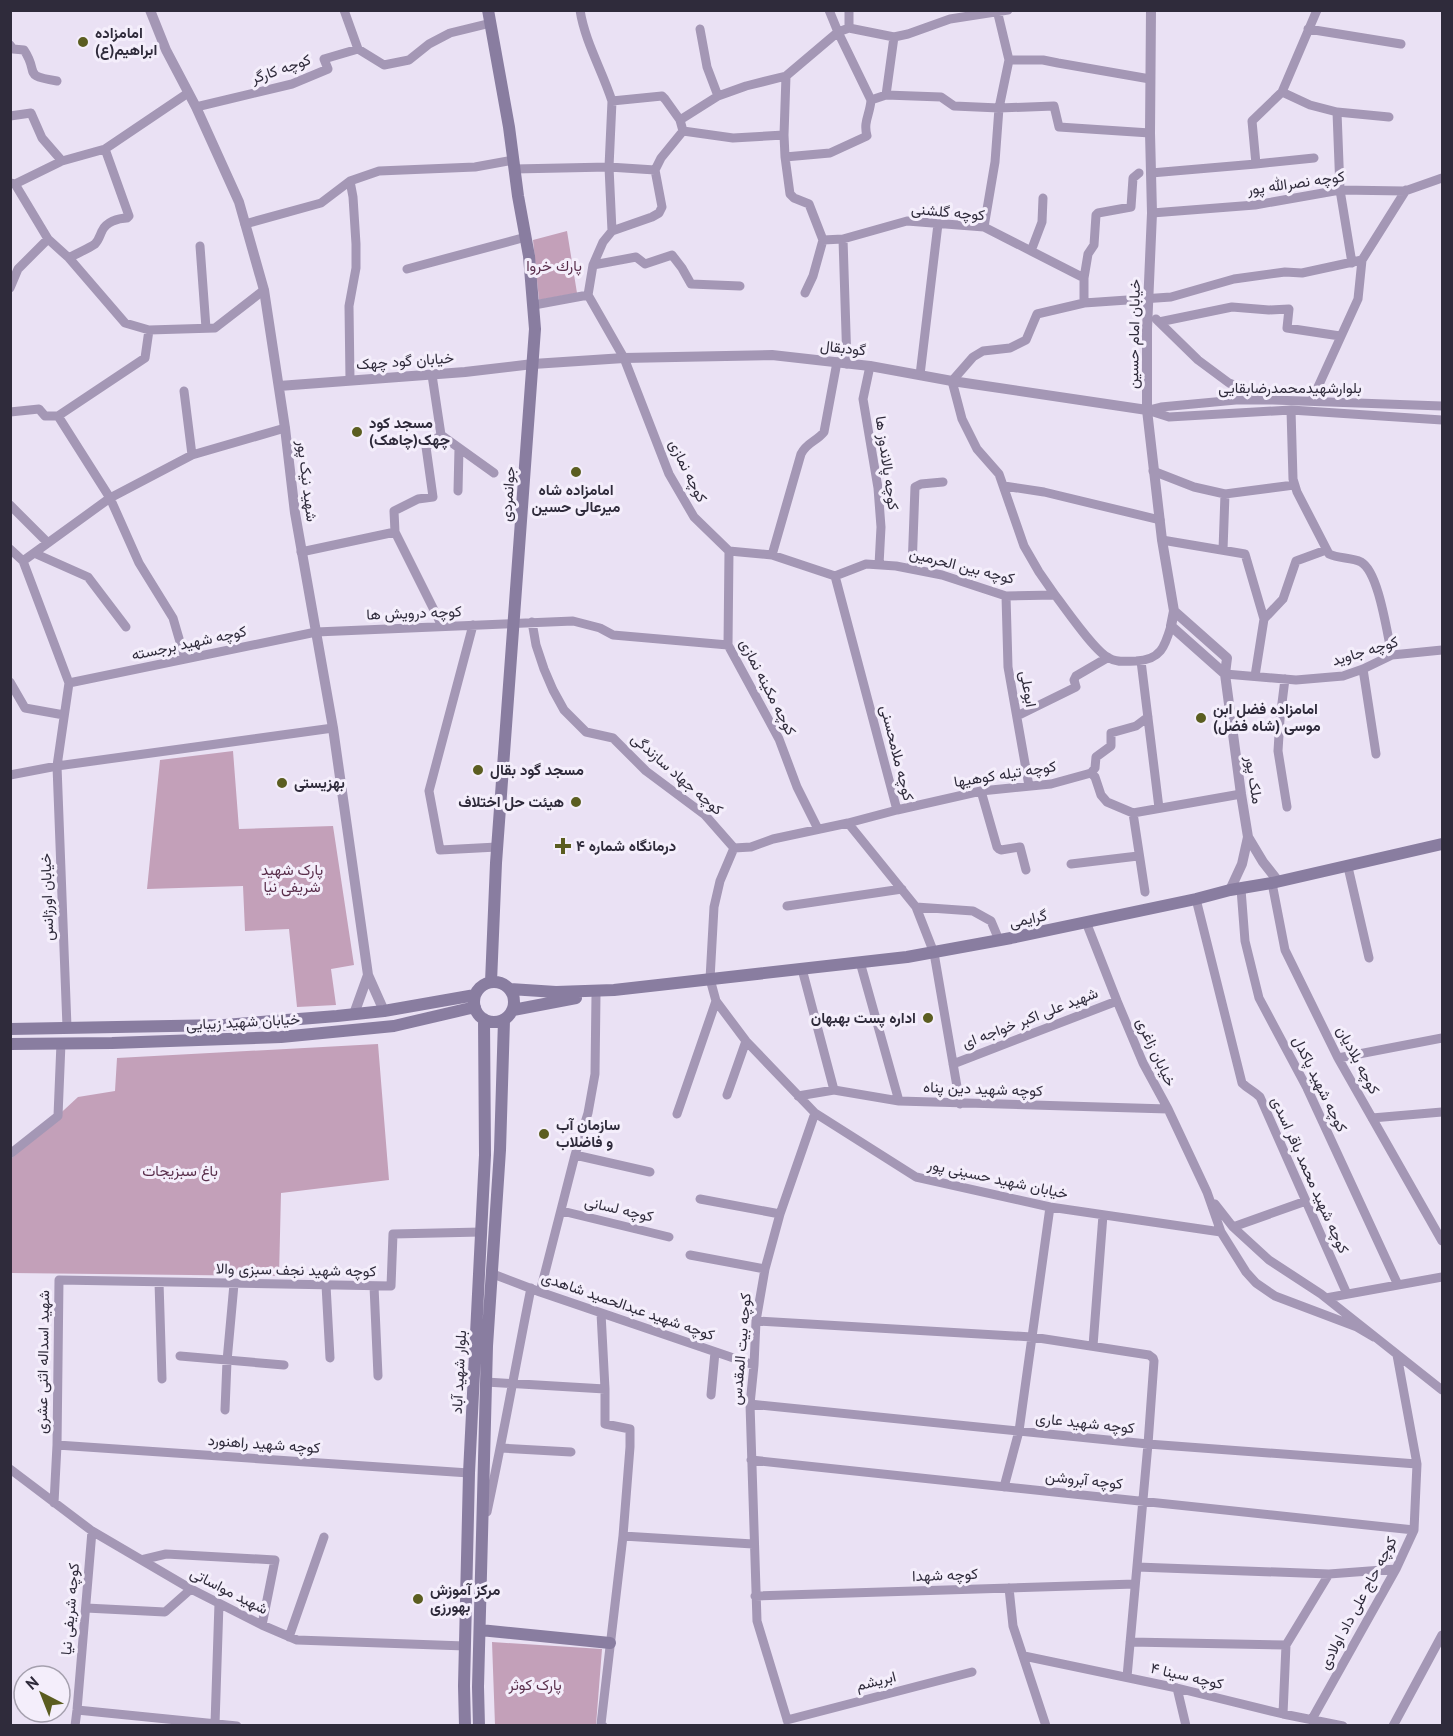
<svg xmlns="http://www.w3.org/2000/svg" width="1453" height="1736" font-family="'PT Sans',Vazirmatn,sans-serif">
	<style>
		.green { fill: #c3a0b9 }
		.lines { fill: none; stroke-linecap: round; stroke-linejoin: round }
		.minor { stroke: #a497b5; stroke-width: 9 }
		.tertiary { stroke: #a497b5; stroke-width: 10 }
		.secondary { stroke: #897da0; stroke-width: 12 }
		.poi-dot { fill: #5b5d20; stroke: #f4eefb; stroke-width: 2 }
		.labels { text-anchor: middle; stroke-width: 6; stroke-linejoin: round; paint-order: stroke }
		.poi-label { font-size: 15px; font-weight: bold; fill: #2f2b3b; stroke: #f4eefb; text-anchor: start }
		.street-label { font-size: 15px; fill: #2f2b3b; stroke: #f4eefb }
		.park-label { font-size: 15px; fill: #592e4b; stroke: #f4eefb }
	</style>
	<rect width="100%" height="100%" fill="#eae1f4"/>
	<path class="green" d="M567,231l10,62 -38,7 -6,-60z
		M233,751l6,78 94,-3 21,139 -23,4 5,36 -39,2 -8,-78 -44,2 -2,-45 -96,3 13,-129z
		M378,1044l11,136 -108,13 -2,83 -268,-3v-114l67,-62 37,-6 2,-33z
		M492,1642l110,7 -6,76h-101z"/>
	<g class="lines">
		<path class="minor" d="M344,10l14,39
			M829,10l9,22 33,68
			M849,28l45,9 14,-3 42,-15 58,-9
			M700,29l7,38 11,29
			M1308,29l93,15
			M894,37l-8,58 55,2 13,9 45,2 55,-2 5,21 91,6
			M10,45l3,4 11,1c16,24 -3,25 33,31
			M1009,60h34l15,3 92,16
			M1282,92l28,13 27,7
			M612,101l-3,66 46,3
			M196,107l96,-23 36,-15 -4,-10 34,-10 26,16 25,-5 20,-16 21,-11 41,-10
			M10,116l21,-3 11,25 20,23
			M680,120l38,-24 28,-10 40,-10
			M683,131l50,7 51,-3 1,22 5,37 4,4 15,6 14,36 20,-1 64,-18 77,6 100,51v25l87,-6 63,-18 51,-7 17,1 60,-13
			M784,135l2,-59 52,-44 11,-4v-18
			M785,157l45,-4 37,-17c-4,-15 3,-21 4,-36l15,-5
			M1314,158l-58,6 -4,-43 30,-29 35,-82
			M514,169l95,-2 3,64
			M1151,173l105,-9
			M350,181l3,16 3,47v24l-7,38 1,74
			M10,183l5,1 47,-23 43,-12 83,-56
			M15,184l33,55
			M1152,213l103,-8 85,-15 65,1 37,-13
			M245,224l76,-21 29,-22 29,-10 96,-4 38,-7
			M984,227l11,-65 4,-54 10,-48 -12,-50
			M843,239l4,125
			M200,246l6,82
			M1031,251l11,-29 1,-24
			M69,258c8,-5 19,-9 26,-14 4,-4 5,-9 7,-13 4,-9 16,-13 25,-13l2,-2 -24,-67
			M1352,263l-12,-73 -3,-78 52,5
			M593,265l43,-8 9,7 27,-9 10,13 9,16 49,2
			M407,269l119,-32
			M1084,278l4,-24 6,-9 2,-30 2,-2 33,-6 2,-29 6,-5
			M10,288l8,-19 30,-30 21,19 56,65 24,7 66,-2 49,-38
			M805,293l8,-17 10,-36
			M588,295l36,63 45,116 25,43 35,34 43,4 63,21
			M534,305l54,-10 5,-30 10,-23 9,-11 40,-14 7,-4 3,-6 -7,-37 6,-12 22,-27 -3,-11 -15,-21 -3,-3 -50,5c-10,-31 -27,-59 -32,-91
			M1156,319l42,41 31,23 39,15
			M1159,322l73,-15 37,3 20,-1 -2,19 53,8
			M149,330l-4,28 -87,58 52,82 29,65 34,55 12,41
			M870,366l-7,33 15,89 3,39 -2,38
			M432,375l9,60 -15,12 7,50 -15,2 -24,12 1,21 47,94
			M920,375l18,-151
			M184,391l8,64
			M1312,400l46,-101 4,-39 44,-70
			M1147,410l22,7 122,-7 151,10
			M1149,410l12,-3 75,-7h37l169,6
			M1291,410l2,69 4,13 32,62c10,5 22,3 32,8 18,10 26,72 31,93
			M10,412l29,-3 6,7h13
			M441,435l53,38
			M1153,471l41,16 31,7 69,-9
			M1004,486l40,6 116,28
			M458,491l1,-43
			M10,505l38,38
			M1162,540l83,14 19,65
			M10,549l13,12
			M1223,550l2,-56
			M729,551l-1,94 51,94 18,48 21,42
			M301,552l94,-20
			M34,553l54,24 38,50
			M772,555l29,-101c6,-12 15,-12 23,-22l13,-70
			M912,569l3,-82 6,-3 22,-2
			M835,576l31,-12 30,2 46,9 64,21 49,-1c11,14 40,57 54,63 8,5 18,3 27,3 25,-1 29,-15 35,-35
			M1055,595l-16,-23 -15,-26 -25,-72 -22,-25 -15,-30 -10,-38 21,-24 10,-6 27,-3 16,-8 11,-26 47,-11
			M1006,596l2,71 21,119
			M532,622l4,23 8,24 9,21 11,20 22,22 27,6 33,33 59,44 29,33
			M473,625l-44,166 11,59 57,-3
			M1141,661l18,147
			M1363,669l13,85
			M1225,674l71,6 47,-4 20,-7 29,-14 50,-5
			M1255,676l9,-57 19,-20 13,-38 30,-11
			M1285,679l-5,40 -2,32 9,56
			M10,682l15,26 39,7
			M69,683l247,-51 257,-11 27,7 13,7 115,10
			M1017,716l59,-29 -2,-7 2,-4 31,-18
			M1091,773l4,-5 1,-11 15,-11v-13l25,-7 12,-9
			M10,775l47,-9 276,-38
			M981,791l16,56 2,2 2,1 19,-3 6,23
			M897,810l84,-19 70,-7 40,-11 4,4 6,18 6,7 26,11 108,-19
			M1133,813l12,79
			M848,823l68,84 18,46 26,151
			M734,848l-14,33 -6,26 -4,72 6,22 30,40 69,72 101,64 134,30 171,25
			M734,848l17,-1 22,-8 75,-16 49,-13 -62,-234
			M1071,864l67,-8
			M1348,867l21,91
			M1272,883l13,67 53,108 104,183
			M1241,889l4,52 14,57 48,90 91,197
			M1196,899l46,184c6,6 12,8 18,14l87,197
			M787,906l115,-17
			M916,907l57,4 18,10 8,19
			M1086,922l31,79 26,62 25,46 39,83 14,40 25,40 10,11 19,13 82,31 17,10
			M860,962l39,139
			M802,969l32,121
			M67,1027l-10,-261 12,-83 -46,-122 87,-63 82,-43 93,-27
			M1338,1058l104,-20
			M953,1064l164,-63
			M727,1095l19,-54
			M798,1096l36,-6 65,11 269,8
			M677,1114l39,-113
			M1372,1118l70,-6
			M10,1154l48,-38 3,-73
			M575,1155l75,17
			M700,1199l80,15
			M1215,1204l18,23 36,33 52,34 121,96
			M562,1211l107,26
			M1233,1227l73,-26
			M690,1255l75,14
			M493,1274l47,18 214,73
			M159,1282l3,97
			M326,1285l4,73
			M374,1286l4,90
			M540,1292l35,-137 13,-42 7,-39 1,-79
			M1326,1298l116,-21
			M601,1313l4,76v35l25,5v18l-7,89 -22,188 2,2
			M756,1321l276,16 117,18 4,3 1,3 -6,83 -21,233
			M1093,1346l10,-131
			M180,1356l104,9
			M486,1382l119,7
			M711,1395l4,-43
			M750,1404l398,40 269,20
			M225,1410l2,-49 7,-77
			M57,1445l412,28
			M501,1448l70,4
			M751,1460l663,70
			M10,1469l82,62 99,58 71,36 35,15 168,6
			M1004,1487l15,-56 31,-224
			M54,1503l3,-58 2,-165 332,6 2,-52 88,-2
			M487,1512c16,-74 29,-149 44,-224
			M623,1536l130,8
			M141,1560l25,-6 109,6 -13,65
			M1137,1567l192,7 67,-5
			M1009,1588l4,38 33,100
			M755,1596l380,-12
			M86,1608l79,4 26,-23
			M289,1637l35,-100
			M1130,1642l156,3
			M1024,1656l153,32 106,26 60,12
			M1177,1688l9,38
			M77,1710l160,16
			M1283,1714l3,-69 43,-71
			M1312,1719l84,-150 18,-39 3,-66 -20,-109
			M787,1720l185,-48
			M215,1724l4,-121
			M75,1726l2,-16 15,-179
			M789,1726l-32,-105 -7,-217 4,-39 2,-44 9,-52 15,-55 35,-101
			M1393,1726l49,-91"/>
		<path class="tertiary" d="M150,10l16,40 30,57 43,95 25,88 21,138 10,85 38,215 35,247 16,36
			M1151,10l-1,123 2,80 -5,116v81l15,130 12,71 -3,15 54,48 2,-16 -53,-47
			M279,386l186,-14 68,-8 91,-6 148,-3 98,11 82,15 195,29
			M1225,674l16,120 7,43 15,25 15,19
			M1230,890l12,-26 6,-27
			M354,1014l14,-39"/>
		<path class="secondary" d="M488,10l21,117 9,69 11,60 6,73 -39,534 -5,119
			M474 1002a20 20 0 1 1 40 0a20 20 0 1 1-40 0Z
			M510,989l46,3 58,-2 293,-33 104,-19 185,-39 34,-9 42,-7 170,-39
			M513,1010l63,-12
			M10,1029l214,-4 113,-9 47,-5 91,-16
			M10,1044l102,-1 169,-6 113,-11 81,-19
			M480,1630l130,13
			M465,1726l-1,-40 5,-213 16,-318 -1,-136
			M479,1726l-1,-39 9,-341 13,-196 4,-130"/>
	</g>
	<g class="poi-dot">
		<circle cx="83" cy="42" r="6"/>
		<circle cx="357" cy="432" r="6"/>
		<circle cx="576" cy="472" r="6"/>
		<circle cx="1201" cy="718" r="6"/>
		<circle cx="478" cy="770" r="6"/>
		<circle cx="282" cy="783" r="6"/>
		<circle cx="576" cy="802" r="6"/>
		<path d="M560 837h6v6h6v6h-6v6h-6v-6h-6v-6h6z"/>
		<circle cx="928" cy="1018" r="6"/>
		<circle cx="544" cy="1134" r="6"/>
		<circle cx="418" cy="1599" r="6"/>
	</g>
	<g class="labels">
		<g class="poi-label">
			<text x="95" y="38">امامزاده<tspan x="95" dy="17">ابراهیم(ع)</tspan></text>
			<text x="369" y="428">مسجد کود<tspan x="369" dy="17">چهک(چاهک)</tspan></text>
			<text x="576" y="495" text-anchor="middle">امامزاده شاه<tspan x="576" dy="17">میرعالی حسین</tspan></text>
			<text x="1213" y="714">امامزاده فضل ابن<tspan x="1213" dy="17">موسی (شاه فضل)</tspan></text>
			<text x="490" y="775">مسجد گود بقال</text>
			<text x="294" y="788">بهزیستی</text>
			<text x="564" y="807" text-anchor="end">هیئت حل اختلاف</text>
			<text x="576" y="851">درمانگاه شماره ۴</text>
			<text x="916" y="1023" text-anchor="end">اداره پست بهبهان</text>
			<text x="556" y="1130">سازمان آب<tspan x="556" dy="17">و فاضلاب</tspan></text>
			<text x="430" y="1595">مرکز آموزش<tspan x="430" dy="17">بهورزی</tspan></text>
		</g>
		<g class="street-label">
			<text transform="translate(281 69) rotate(-19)" y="5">کوچه کارگر</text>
			<text transform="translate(1296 183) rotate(-8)" y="5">کوچه نصرالله پور</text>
			<text transform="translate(948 212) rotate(5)" y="5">کوچه گلشنی</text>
			<text transform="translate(1134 334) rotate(-89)" y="5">خیابان امام حسین</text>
			<text transform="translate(843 348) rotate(6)" y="5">گودبقال</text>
			<text transform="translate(405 361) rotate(-4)" y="5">خیابان گود چهک</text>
			<text x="1290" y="393">بلوارشهیدمحمدرضابقایی</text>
			<text transform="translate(887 463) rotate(82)" y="5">کوچه پالاندوز ها</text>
			<text transform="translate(688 471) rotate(64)" y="5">کوچه نمازی</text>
			<text transform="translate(307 481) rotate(83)" y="5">شهید نیک پور</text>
			<text transform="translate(508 494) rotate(-86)" y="5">جوانمردی</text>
			<text transform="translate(962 566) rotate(14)" y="5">کوچه بین الحرمین</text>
			<text transform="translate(414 613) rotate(-2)" y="5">کوچه درویش ها</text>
			<text transform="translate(189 643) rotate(-12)" y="5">کوچه شهید برجسته</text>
			<text transform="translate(1365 651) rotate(-17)" y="5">کوچه جاوید</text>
			<text transform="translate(768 687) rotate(63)" y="5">کوچه مکینه نمازی</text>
			<text transform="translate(1028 689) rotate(80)" y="5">ابوعلی</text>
			<text transform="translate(897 753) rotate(76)" y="5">کوچه ملامحسنی</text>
			<text transform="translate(677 774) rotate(41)" y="5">کوچه جهاد سازندگی</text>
			<text transform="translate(1005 774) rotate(-9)" y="5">کوچه تیله کوهیها</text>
			<text transform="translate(1254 780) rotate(81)" y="5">ملک پور</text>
			<text transform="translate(47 897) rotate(-92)" y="5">خیابان اورژانس</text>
			<text transform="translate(1028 919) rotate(-12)" y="5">گرایمی</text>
			<text transform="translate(1030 1018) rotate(-21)" y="5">شهید علی اکبر خواجه ای</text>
			<text transform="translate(243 1022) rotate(-3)" y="5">خیابان شهید زیبایی</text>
			<text transform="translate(1156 1052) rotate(65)" y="5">خیابان زاغری</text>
			<text transform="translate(1358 1060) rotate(62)" y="5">کوچه بلادیان</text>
			<text transform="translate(1320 1084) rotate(64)" y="5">کوچه شهید پاکدل</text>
			<text transform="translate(983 1089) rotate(2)" y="5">کوچه شهید دین پناه</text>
			<text transform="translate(1310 1175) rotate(66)" y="5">کوچه شهید محمد باقر اسدی</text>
			<text transform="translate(998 1179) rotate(12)" y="5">خیابان شهید حسینی پور</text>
			<text transform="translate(619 1209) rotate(13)" y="5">کوچه لسانی</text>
			<text transform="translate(296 1270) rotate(1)" y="5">کوچه شهید نجف سبزی والا</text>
			<text transform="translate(628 1306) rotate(19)" y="5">کوچه شهید عبدالحمید شاهدی</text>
			<text transform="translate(741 1349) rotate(-85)" y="5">کوچه بیت المقدس</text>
			<text transform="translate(43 1362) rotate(-89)" y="5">شهید اسداله اثنی عشری</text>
			<text transform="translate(459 1372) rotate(-87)" y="5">بلوار شهید آباد</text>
			<text transform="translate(1085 1423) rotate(6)" y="5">کوچه شهید عاری</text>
			<text transform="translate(264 1444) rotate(4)" y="5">کوچه شهید راهنورد</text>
			<text transform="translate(1084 1480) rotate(6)" y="5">کوچه آبروشن</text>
			<text transform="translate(945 1575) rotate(-2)" y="5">کوچه شهدا</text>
			<text transform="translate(229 1591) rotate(27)" y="5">شهید مواساتی</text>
			<text transform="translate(1358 1603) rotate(-62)" y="5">کوچه حاج علی داد اولادی</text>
			<text transform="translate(70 1609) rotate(-85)" y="5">کوچه شریفی نیا</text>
			<text transform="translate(1187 1676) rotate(13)" y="5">کوچه سینا ۴</text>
			<text transform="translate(876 1681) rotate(-14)" y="5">ابریشم</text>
		</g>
		<g class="park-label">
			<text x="554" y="271">پارك خروا</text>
			<text x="292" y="875">پارک شهید<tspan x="292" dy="17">شریفی نیا</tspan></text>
			<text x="180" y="1176">باغ سبزیجات</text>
			<text x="535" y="1690">پارک کوثر</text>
		</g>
	</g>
	<rect width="1453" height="1736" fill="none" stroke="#2f2b3b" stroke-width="24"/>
	<g transform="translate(42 1694) rotate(318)"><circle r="28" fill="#f4eefb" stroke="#a5a0ae" stroke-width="1.5"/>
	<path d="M0-4.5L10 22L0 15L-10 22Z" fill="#5b5d20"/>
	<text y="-9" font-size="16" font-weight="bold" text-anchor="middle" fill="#2f2b3b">N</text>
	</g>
</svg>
